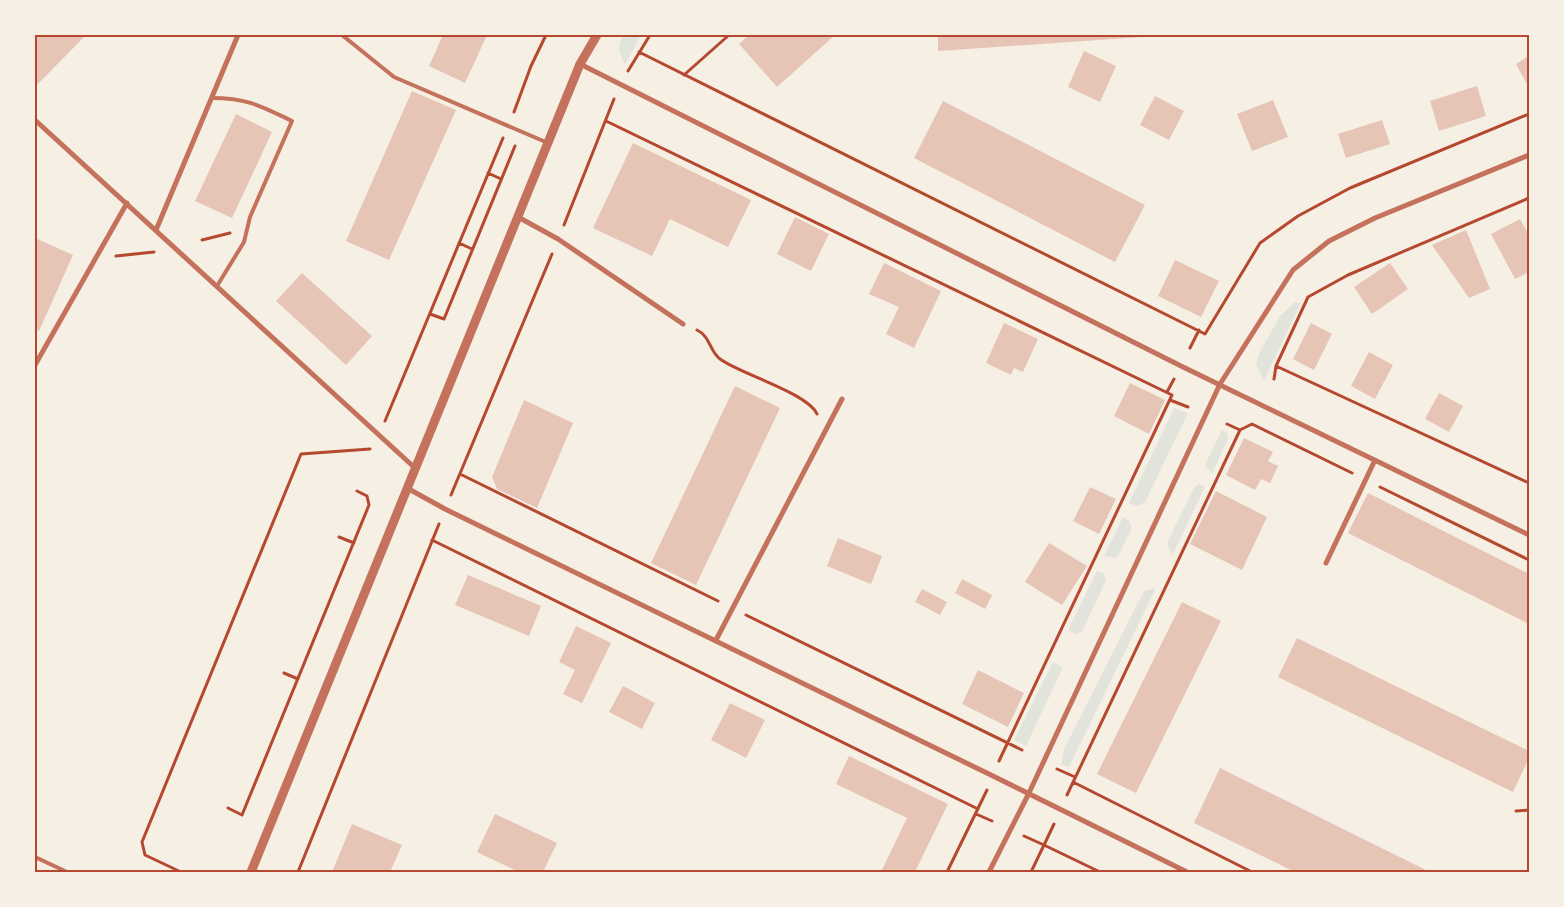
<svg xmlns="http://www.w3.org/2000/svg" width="1564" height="907" font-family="'Crimson Pro',serif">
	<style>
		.green { fill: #e2e4dc }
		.building { fill: #e6c5b7 }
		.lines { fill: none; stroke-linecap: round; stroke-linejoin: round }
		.path { stroke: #b5482f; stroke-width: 3 }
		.service { stroke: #c5725c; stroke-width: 4 }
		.minor { stroke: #c5725c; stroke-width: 5 }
		.tertiary { stroke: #c5725c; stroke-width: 9 }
		.neatline { fill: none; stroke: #b5482f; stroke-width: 2 }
	</style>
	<rect width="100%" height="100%" fill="#f6efe4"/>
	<path class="green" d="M623,35h18l-16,30c-6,-11 -8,-18 -2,-30z
		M1295,302l6,1 -37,78 -8,-17 4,-12 20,-36z
		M1174,408l14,5 -43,89 -8,4 -8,-3z
		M1222,430l5,3 1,6 -16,35 -7,-9z
		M1199,484l6,3 -33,69 -5,-13 27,-55z
		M1123,517l6,4 3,7 -14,28 -5,2 -9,-2z
		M1097,571l7,2 2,7 -24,52 -6,2 -8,-4z
		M1156,588l-87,179 -8,-2 3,-16 80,-158z
		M1053,662l10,5 -37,79 -12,-6z"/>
	<path class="building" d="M35,35h51l-51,52z
		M443,35h44l-22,48 -36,-17z
		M749,35h86l-58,52 -38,-43z
		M938,35h219v1l-219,15z
		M1084,51l32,15 -16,36 -32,-15z
		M1529,56v32l-13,-24z
		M1477,86l9,30 -47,15 -9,-30z
		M412,91l44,19 -67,150 -43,-19z
		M1155,96l29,15 -15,29 -29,-15z
		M1273,100l15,37 -36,14 -15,-37z
		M943,101l202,104 -30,57 -201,-104z
		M236,114l36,18 -40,86 -37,-17z
		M1382,120l8,24 -44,14 -8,-24z
		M633,143l118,57 -23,47 -58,-28 -18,37 -59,-28z
		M795,217l34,17 -18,37 -34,-17z
		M1520,219l9,16v37l-14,7 -24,-45z
		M1466,230l24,59 -21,9 -37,-53z
		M35,238l38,17 -34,76 -4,-2z
		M1175,260l44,21 -18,36 -43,-21z
		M884,263l57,28 -27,57 -28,-14 13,-27 -30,-13z
		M1390,263l18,26 -36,25 -18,-27z
		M302,273l70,63 -26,29 -70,-64z
		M1004,323l34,16 -15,33 -9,-4 -3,7 -25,-12z
		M1311,323l21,11 -18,36 -21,-11z
		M1369,352l24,13 -18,34 -24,-13z
		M1130,383l35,17 -16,34 -35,-18z
		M735,386l45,22 -84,177 -45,-22z
		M1439,393l24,13 -14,26 -24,-13z
		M524,400l49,23 -36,85 -40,-19 -5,-12z
		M1244,438l29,14 -5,9 10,5 -8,17 -9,-4 -6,11 -29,-15z
		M1090,487l26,12 -17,35 -26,-13z
		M1216,491l51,26 -25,53 -52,-26z
		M1368,493l161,81v50l-181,-91z
		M838,538l44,18 -11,28 -44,-18z
		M1049,543l38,23 -25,39 -37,-23z
		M468,575l73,31 -12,30 -74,-31z
		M962,579l30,16 -7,14 -30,-16z
		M922,589l25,13 -7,13 -25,-13z
		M1182,602l39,19 -85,172 -39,-19z
		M576,626l35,17 -29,60 -19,-9 12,-24 -16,-8z
		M1297,638l232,113v7l-16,34 -235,-115z
		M978,670l46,23 -16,34 -46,-23z
		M623,686l32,17 -13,26 -33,-17z
		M730,703l35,17 -19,38 -35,-18z
		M849,756l99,48 -33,68h-34l26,-54 -71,-34z
		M1220,768l210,104h-135l-101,-49z
		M495,814l62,29 -14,29h-24l-42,-20z
		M352,824l50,21 -12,27h-58z"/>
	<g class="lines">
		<path class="path" d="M639,52l566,282 55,-91 38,-27 52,-28 179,-74
			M628,71l22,-36
			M684,75l45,-40
			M514,112l17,-46 15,-31
			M606,121l566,274 -173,366
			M488,173l13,6
			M564,225l50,-126
			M202,240l28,-7
			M459,243l13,6
			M116,256l38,-4
			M430,314l14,5 71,-173
			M697,330c13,6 13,22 23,29 20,15 88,34 97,55
			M1190,348l9,-18
			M1276,366l253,117
			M1274,379l2,-13 32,-69 40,-22 181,-77
			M1167,392l7,-13
			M1170,400l18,7
			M385,421l118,-283
			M1227,424l13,6
			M460,474l258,127
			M1380,487l149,73
			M451,495l101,-241
			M339,537l15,6
			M432,540l546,269
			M746,615l276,135
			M284,673l14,6
			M1057,769l18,8
			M1073,782l179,90
			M1067,795l173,-365 12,-6 100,49
			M228,808l14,7 127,-310 -2,-9 -10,-5
			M1516,811l13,-1
			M976,814l16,7
			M1024,836l20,9 10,-21
			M181,872l-36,-17 -3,-13 159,-388 69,-5
			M298,872l141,-348
			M947,872l40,-82
			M1031,872l13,-27 56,27"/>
		<path class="service" d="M342,35l52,42 154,66
			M212,98c35,0 49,8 80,23l-42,96 -6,25 -27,44
			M35,857l32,15"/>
		<path class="minor" d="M580,64l601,302 348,169
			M35,120l380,348
			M518,217l40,22 125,85
			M156,230l82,-195
			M35,365l92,-162
			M407,488l38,21 548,267 194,96
			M1326,563l49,-103
			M716,640l126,-241
			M989,872l40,-79 191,-409 73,-114 36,-29 46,-23 154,-63"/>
		<path class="tertiary" d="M251,872l329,-808 17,-29"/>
	</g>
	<rect width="1564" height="907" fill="none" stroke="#f6efe4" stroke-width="72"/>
	<rect x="36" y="36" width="1492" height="835" class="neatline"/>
</svg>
